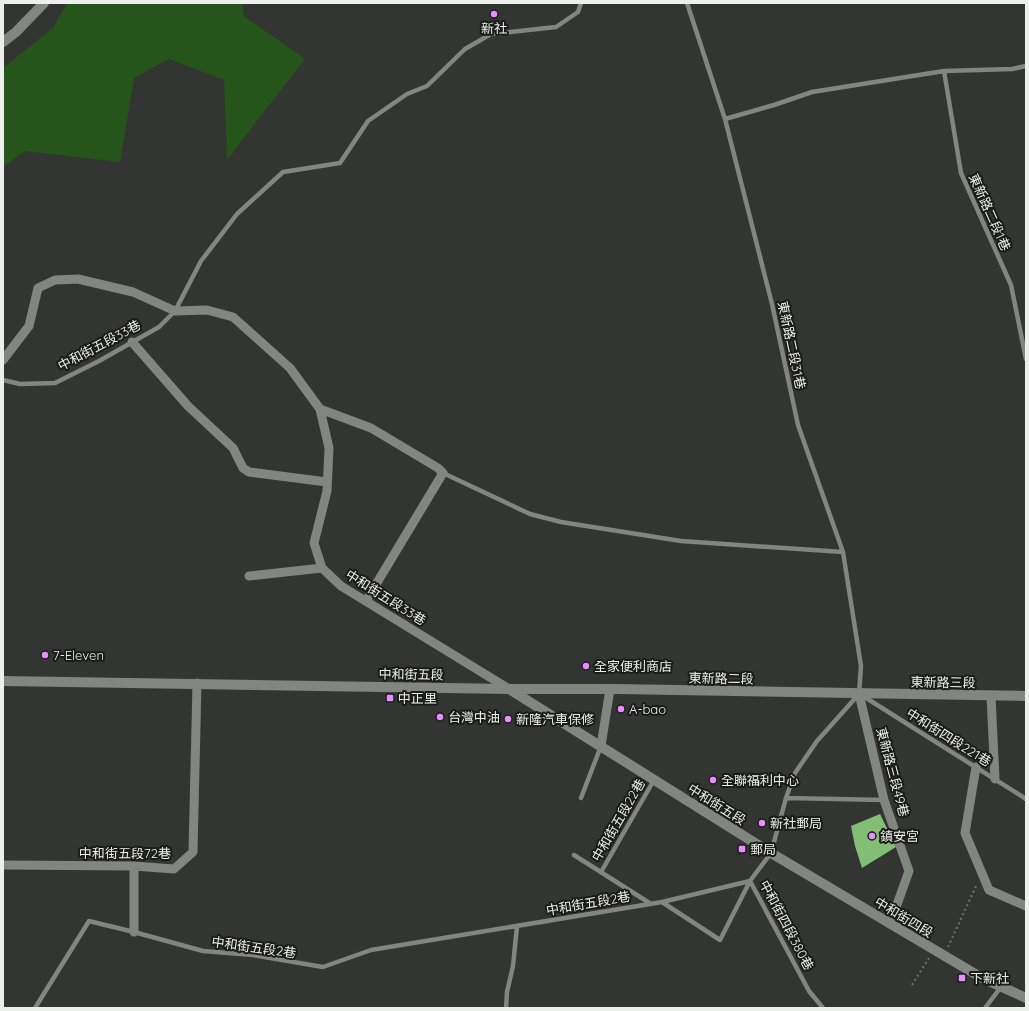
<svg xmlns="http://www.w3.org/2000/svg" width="1029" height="1011" font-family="Quicksand,'Noto Sans TC',sans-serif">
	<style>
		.green { fill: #25551b }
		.building { fill: #83be76 }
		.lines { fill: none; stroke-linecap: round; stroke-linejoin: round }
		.path { stroke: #6c6f6b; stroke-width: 2; stroke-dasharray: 2 3; stroke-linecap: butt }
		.service { stroke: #828681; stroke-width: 4.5 }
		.minor { stroke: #828681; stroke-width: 9 }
		.tertiary { stroke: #828681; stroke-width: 10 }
		.secondary { stroke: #828681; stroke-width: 10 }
		.poi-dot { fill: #e98dfe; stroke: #1b1c1a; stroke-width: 1.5 }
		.labels { text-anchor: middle; stroke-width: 4; stroke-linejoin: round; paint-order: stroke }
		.poi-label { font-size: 13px; fill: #edefed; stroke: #1b1c1a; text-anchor: start }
		.street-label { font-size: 13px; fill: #edefed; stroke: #1b1c1a }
	</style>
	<rect width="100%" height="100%" fill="#323531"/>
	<path class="green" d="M67,3h175l2,13 61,43 -78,101 -3,-80 -55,-21 -35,19 -14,84 -95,-11 -22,16v-99l50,-40z"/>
	<path class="building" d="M880,814l16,33 -34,21 -7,-22 -4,-20z"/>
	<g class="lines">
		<path class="path" d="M948,947l29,-63
			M912,985l17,-27"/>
		<path class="service" d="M687,3l38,116 47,185 26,121 45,127 18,114 -2,28
			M944,71l17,102 50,112 15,74
			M725,119l49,-14 38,-13 132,-21 68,-2 14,-3
			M3,380l17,4 35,-1 44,-22 60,-34 16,-16 26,-50 36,-47 46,-42 57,-9 28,-42 39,-27 20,-8 38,-37 26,-15 65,-7 22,-15 3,-9
			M443,473l87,41 31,8 120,19 162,11
			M863,696l163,103
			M581,798l20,-52
			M786,798l98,2
			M574,855l77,49
			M601,872l53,-92
			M662,902l58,38 30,-59
			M35,1008l54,-87 45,11 69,19 50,4 70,12 48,-17 291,-48 88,-21
			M506,1008l1,-16 6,-26 4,-40
			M823,1008l-14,-17 -59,-110 21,-28 15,-55 9,-25 22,-32 42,-47
			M985,1008l16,-21"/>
		<path class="minor" d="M132,342l56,64 45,42 10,20 6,4 78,10
			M3,360l26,-34 9,-38 17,-8 23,-1 55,13 42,19 32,-1 26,7 57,51 30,41 9,39 -2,43 -13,52 8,25 19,18 168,103
			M320,409l51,19 67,40 5,5 -77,128
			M249,576l73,-8
			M859,694l25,106 25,71 -19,53
			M991,696l4,83
			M601,746l9,-57
			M976,767l-11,66 24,57 37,16
			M3,865l131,1 40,3 19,-17 4,-169
			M134,932v-66"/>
		<path class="tertiary" d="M509,689l262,164 211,125 44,20"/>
		<path class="secondary" d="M3,42l13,-10 28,-29
			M3,681l506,8h108l409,7"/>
	</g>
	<g class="poi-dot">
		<circle cx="494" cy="14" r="4"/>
		<circle cx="45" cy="655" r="4"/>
		<circle cx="586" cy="666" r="4"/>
		<rect x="386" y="694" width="8" height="8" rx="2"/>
		<circle cx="621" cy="709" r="4"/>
		<circle cx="440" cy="717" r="4"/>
		<circle cx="508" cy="719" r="4"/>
		<circle cx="713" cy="780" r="4"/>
		<circle cx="762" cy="823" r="4"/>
		<circle cx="872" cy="836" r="4"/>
		<rect x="738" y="845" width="8" height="8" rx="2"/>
		<rect x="958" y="974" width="8" height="8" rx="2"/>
	</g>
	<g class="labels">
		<g class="poi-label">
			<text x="494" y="33" text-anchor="middle">新社</text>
			<text x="53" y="660">7-Eleven</text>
			<text x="594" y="671">全家便利商店</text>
			<text x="398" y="703">中正里</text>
			<text x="629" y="714">A-bao</text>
			<text x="448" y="722">台灣中油</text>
			<text x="516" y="724">新隆汽車保修</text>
			<text x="721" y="785">全聯福利中心</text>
			<text x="770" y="828">新社郵局</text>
			<text x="880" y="841">鎮安宮</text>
			<text x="750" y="854">郵局</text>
			<text x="970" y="983">下新社</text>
		</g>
		<g class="street-label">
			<text transform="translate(990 212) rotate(66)" y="5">東新路二段1巷</text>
			<text transform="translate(99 345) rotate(-28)" y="5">中和街五段33巷</text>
			<text transform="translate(792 345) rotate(78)" y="5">東新路二段31巷</text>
			<text transform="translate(386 597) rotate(32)" y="5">中和街五段33巷</text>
			<text transform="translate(411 674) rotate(1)" y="5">中和街五段</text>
			<text transform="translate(721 678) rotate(1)" y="5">東新路二段</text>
			<text transform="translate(943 682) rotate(1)" y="5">東新路三段</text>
			<text transform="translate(949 737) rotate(32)" y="5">中和街四段221巷</text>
			<text transform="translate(893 772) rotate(75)" y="5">東新路三段49巷</text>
			<text transform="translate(717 804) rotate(32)" y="5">中和街五段</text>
			<text transform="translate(618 820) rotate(-60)" y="5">中和街五段22巷</text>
			<text x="125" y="858">中和街五段72巷</text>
			<text transform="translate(588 903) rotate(-10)" y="5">中和街五段2巷</text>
			<text transform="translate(904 917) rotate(31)" y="5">中和街四段</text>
			<text transform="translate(787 925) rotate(62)" y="5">中和街四段380巷</text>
			<text transform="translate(254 947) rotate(8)" y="5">中和街五段2巷</text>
		</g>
	</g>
	<rect width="1029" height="1011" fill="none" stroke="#edefed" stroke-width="8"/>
</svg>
